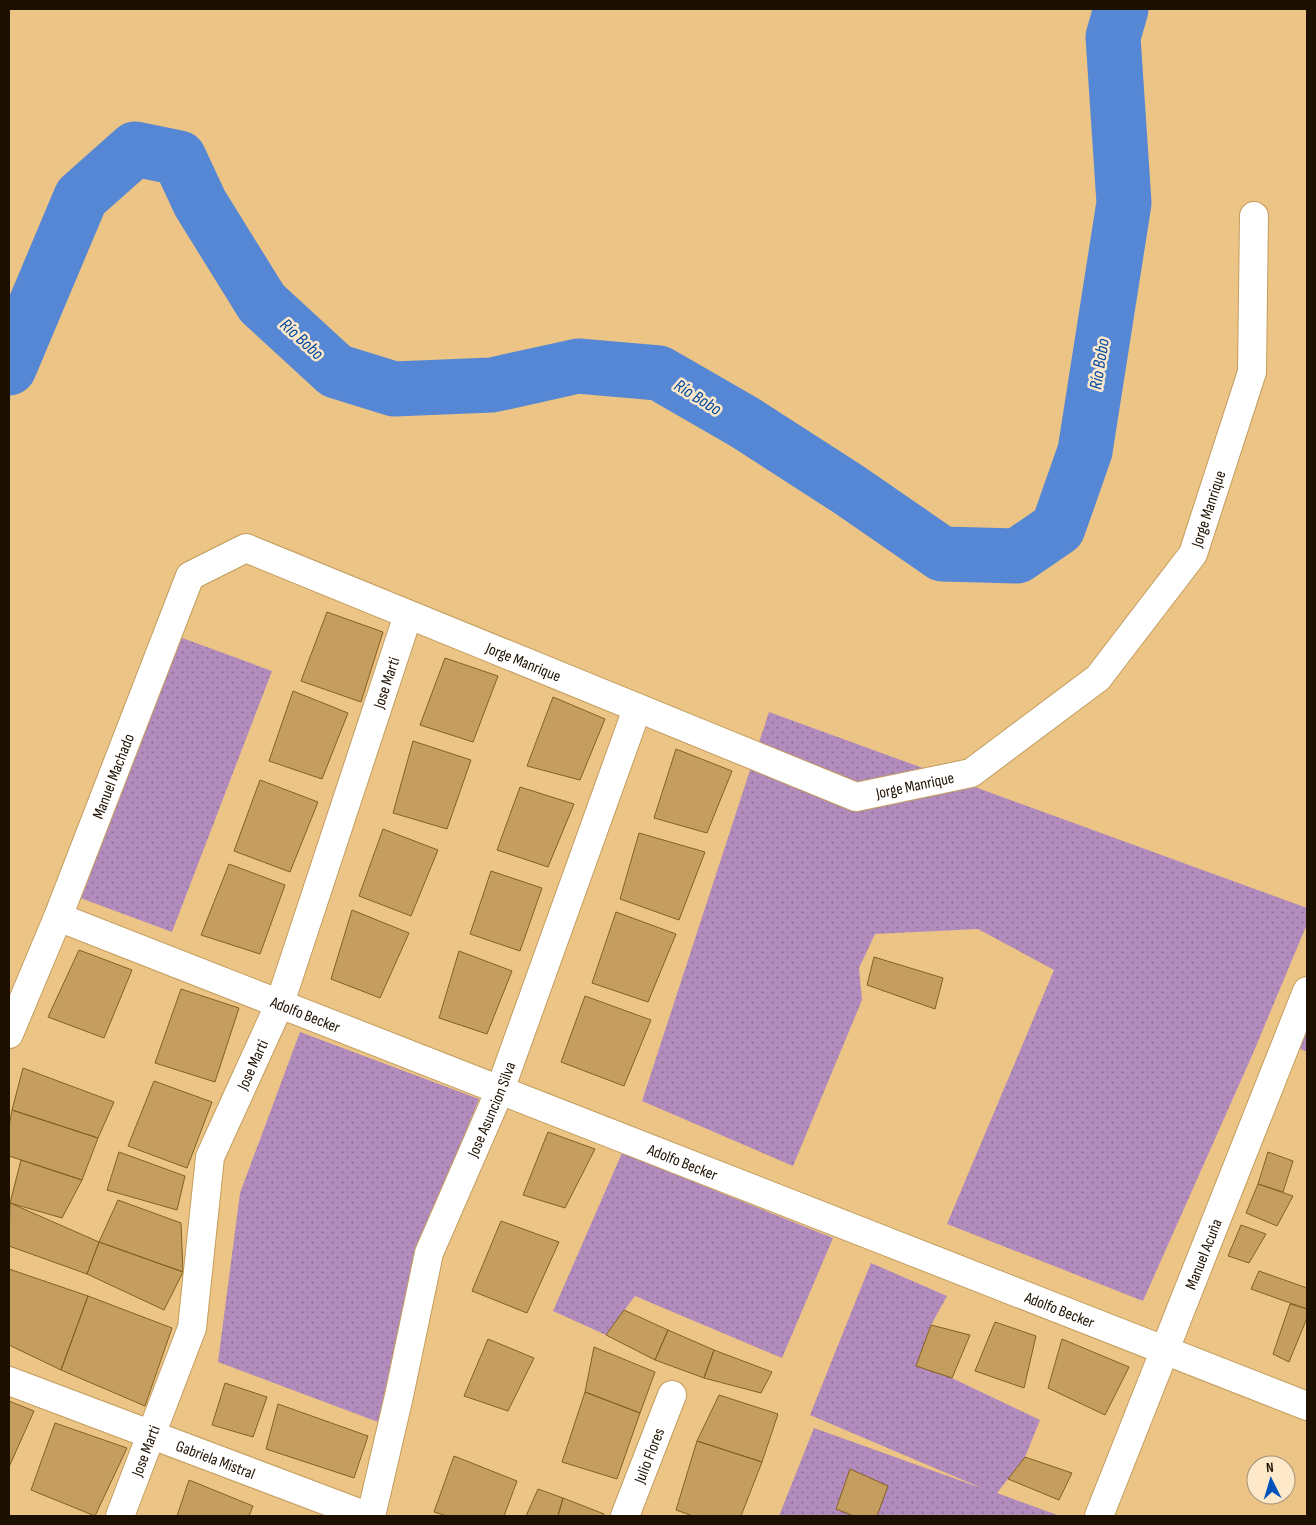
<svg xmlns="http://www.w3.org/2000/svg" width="1316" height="1525" font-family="'Sofia Sans Condensed',sans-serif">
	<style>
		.grass { fill: url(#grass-dots) }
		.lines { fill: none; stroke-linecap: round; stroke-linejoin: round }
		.river { stroke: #5587d4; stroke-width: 55 }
		.building { fill: #c49d5f; stroke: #846120 }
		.minor-casing { stroke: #c39d5f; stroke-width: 30 }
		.minor { stroke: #fff; stroke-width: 28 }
		.labels { text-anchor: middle; stroke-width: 5; stroke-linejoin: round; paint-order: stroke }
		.street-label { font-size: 16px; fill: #1e1000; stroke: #fde9ca }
		.water-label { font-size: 18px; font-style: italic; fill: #0348a2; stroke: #fde9ca }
	</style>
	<defs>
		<pattern id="grass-dots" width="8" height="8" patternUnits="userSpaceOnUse" patternTransform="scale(1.25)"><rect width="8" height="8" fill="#b28cbc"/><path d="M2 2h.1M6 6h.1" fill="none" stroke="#907196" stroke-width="1.8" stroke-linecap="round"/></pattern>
	</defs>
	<rect width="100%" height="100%" fill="#ecc485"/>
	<path class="grass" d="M174,635l98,36 -100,261 -97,-36z
		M769,712l538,196v16l-53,127 -111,250 -196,-77 107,-254 -76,-41 -103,5 -16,34 3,32 -69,166 -151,-65z
		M1307,1001v51l-20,-9z
		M300,1032l179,67 -65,159 -36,164 -160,-60 22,-169z
		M622,1153l211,85 -51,120 -147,-62 -29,39 -53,-24z
		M871,1263l76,33 -16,29 -15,41 19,4 105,50 -15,37 -28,36 63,23h-281l35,-88 170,61 -174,-74z"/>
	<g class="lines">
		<path class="river" d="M9,368l72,-171 54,-48 44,9 21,45 62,100 74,68 58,18 98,-4 86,-19 81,7 85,49 104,67 94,65 75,2 41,-28 27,-77 39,-248 -11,-166 8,-28"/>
	</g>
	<path class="building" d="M327,612l56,20 -22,70 -60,-21z
		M445,658l53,18 -25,66 -53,-17z
		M293,691l55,22 -26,66 -53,-18z
		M553,697l52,22 -25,61 -53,-14z
		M413,741l58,19 -24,69 -54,-16z
		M676,749l56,22 -25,62 -53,-15z
		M260,780l58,22 -28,70 -56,-21z
		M520,787l54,17 -26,63 -51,-17z
		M383,829l55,21 -27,66 -52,-20z
		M639,833l66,19 -26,68 -59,-21z
		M229,864l56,21 -25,69 -59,-19z
		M491,871l51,17 -22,63 -50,-17z
		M352,910l57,23 -29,65 -49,-19z
		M616,912l60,22 -28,68 -56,-19z
		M79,950l53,20 -28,68 -56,-21z
		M459,951l53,20 -25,63 -48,-16z
		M874,957l69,21 -8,31 -68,-24z
		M181,989l58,19 -24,74 -60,-19z
		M585,996l66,24 -27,66 -63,-24z
		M23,1068l91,34 -16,36 -86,-28z
		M154,1081l58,21 -25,66 -59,-22z
		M12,1110l86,28 -16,42 -73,-24v-30z
		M548,1132l47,17 -30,59 -42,-13z
		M119,1152l66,24 -8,34 -70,-20z
		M1268,1152l25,9 -10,31 -25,-8z
		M21,1160l61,20 -20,38 -52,-15z
		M1258,1184l35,12 -16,30 -31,-13z
		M118,1200l63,23 2,49 -84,-30z
		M10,1203l89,39 -12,32 -78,-28z
		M501,1221l58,21 -32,71 -55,-22z
		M1241,1225l25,9 -17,29 -21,-7z
		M99,1242l84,30 -19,38 -77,-36z
		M9,1269l79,27 -27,74 -52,-25z
		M1259,1271l48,17v21l-56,-20z
		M88,1296l84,32 -27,78 -84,-36z
		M1290,1304l17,5v9l-18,44 -16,-8z
		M624,1310l44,20 -13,30 -49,-25z
		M995,1322l41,14 -12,52 -49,-17z
		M931,1325l39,10 -18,43 -36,-12z
		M668,1330l46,20 -10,28 -49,-18z
		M488,1339l46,19 -26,53 -44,-15z
		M1062,1339l67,28 -24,48 -57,-27z
		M594,1347l61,25 -15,41 -55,-21z
		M714,1350l58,22 -11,21 -57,-15z
		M225,1383l42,14 -14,40 -41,-12z
		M585,1392l55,21 -23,66 -55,-17z
		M719,1395l59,19 -16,48 -65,-21z
		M9,1401l25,10 -25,56z
		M278,1404l90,32 -14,42 -88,-29z
		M55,1423l72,25 -32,68 -64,-26z
		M697,1441l65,21 -21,54h-48l-17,-6z
		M454,1456l63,25 -13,35h-57l-13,-4z
		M1025,1457l47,16 -13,27 -51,-21z
		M850,1469l38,17 -11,30h-23l-18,-7z
		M189,1480l64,26 -4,10h-72z
		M538,1489l25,9 -5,18h-32z
		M563,1498l41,16v2h-46z"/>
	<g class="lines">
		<defs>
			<g id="minor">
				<path id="s1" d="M58,917l1249,489"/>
				<path id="s2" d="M9,1034l49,-117 132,-341 56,-28 610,249 115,-24 127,-95 95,-124 59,-182 2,-156"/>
				<path id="s3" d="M9,1381l358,135"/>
				<path id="s4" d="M120,1516l72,-188 18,-171 70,-154 128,-388"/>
				<path id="s5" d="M371,1516l28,-120 30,-143 71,-163 137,-381"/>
				<path id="s6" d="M625,1516l47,-121"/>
				<path id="s7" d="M1099,1516l208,-525"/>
			</g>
		</defs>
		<use href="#minor" class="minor-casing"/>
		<use href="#minor" class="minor"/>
	</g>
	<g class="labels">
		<g class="street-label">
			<text dy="6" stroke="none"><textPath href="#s2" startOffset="1694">Jorge Manrique</textPath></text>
			<text dy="6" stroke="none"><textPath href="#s2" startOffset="855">Jorge Manrique</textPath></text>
			<text dy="6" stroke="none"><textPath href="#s4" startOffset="880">Jose Marti</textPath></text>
			<text dy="6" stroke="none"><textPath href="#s2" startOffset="278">Manuel Machado</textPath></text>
			<text dy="6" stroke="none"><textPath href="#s2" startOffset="1274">Jorge Manrique</textPath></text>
			<text dy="6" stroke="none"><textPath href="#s1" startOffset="266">Adolfo Becker</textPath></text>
			<text dy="6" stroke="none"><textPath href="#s4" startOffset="475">Jose Marti</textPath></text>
			<text dy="6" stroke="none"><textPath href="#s5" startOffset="426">Jose Asuncion Silva</textPath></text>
			<text dy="6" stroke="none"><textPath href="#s1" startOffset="671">Adolfo Becker</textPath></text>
			<text dy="6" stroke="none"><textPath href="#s7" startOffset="282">Manuel Acuña</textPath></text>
			<text dy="6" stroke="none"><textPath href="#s1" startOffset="1076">Adolfo Becker</textPath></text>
			<text dy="6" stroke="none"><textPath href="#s4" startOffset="70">Jose Marti</textPath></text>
			<text dy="6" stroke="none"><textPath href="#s6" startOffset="65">Julio Flores</textPath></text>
			<text dy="6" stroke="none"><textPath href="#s3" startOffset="221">Gabriela Mistral</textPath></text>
		</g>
		<g class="water-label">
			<text transform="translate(302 339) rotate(42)" y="6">Río Bobo</text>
			<text transform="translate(1099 364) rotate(-81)" y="6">Río Bobo</text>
			<text transform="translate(698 397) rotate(32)" y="6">Río Bobo</text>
		</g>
	</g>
	<rect width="1316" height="1525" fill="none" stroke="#1e1000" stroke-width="20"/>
	<g transform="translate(1271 1480) rotate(355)"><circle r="24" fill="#fde9ca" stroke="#a49279"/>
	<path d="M0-4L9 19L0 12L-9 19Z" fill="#0053bd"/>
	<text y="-8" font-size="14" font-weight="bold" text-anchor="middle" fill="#1e1000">N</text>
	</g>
</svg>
